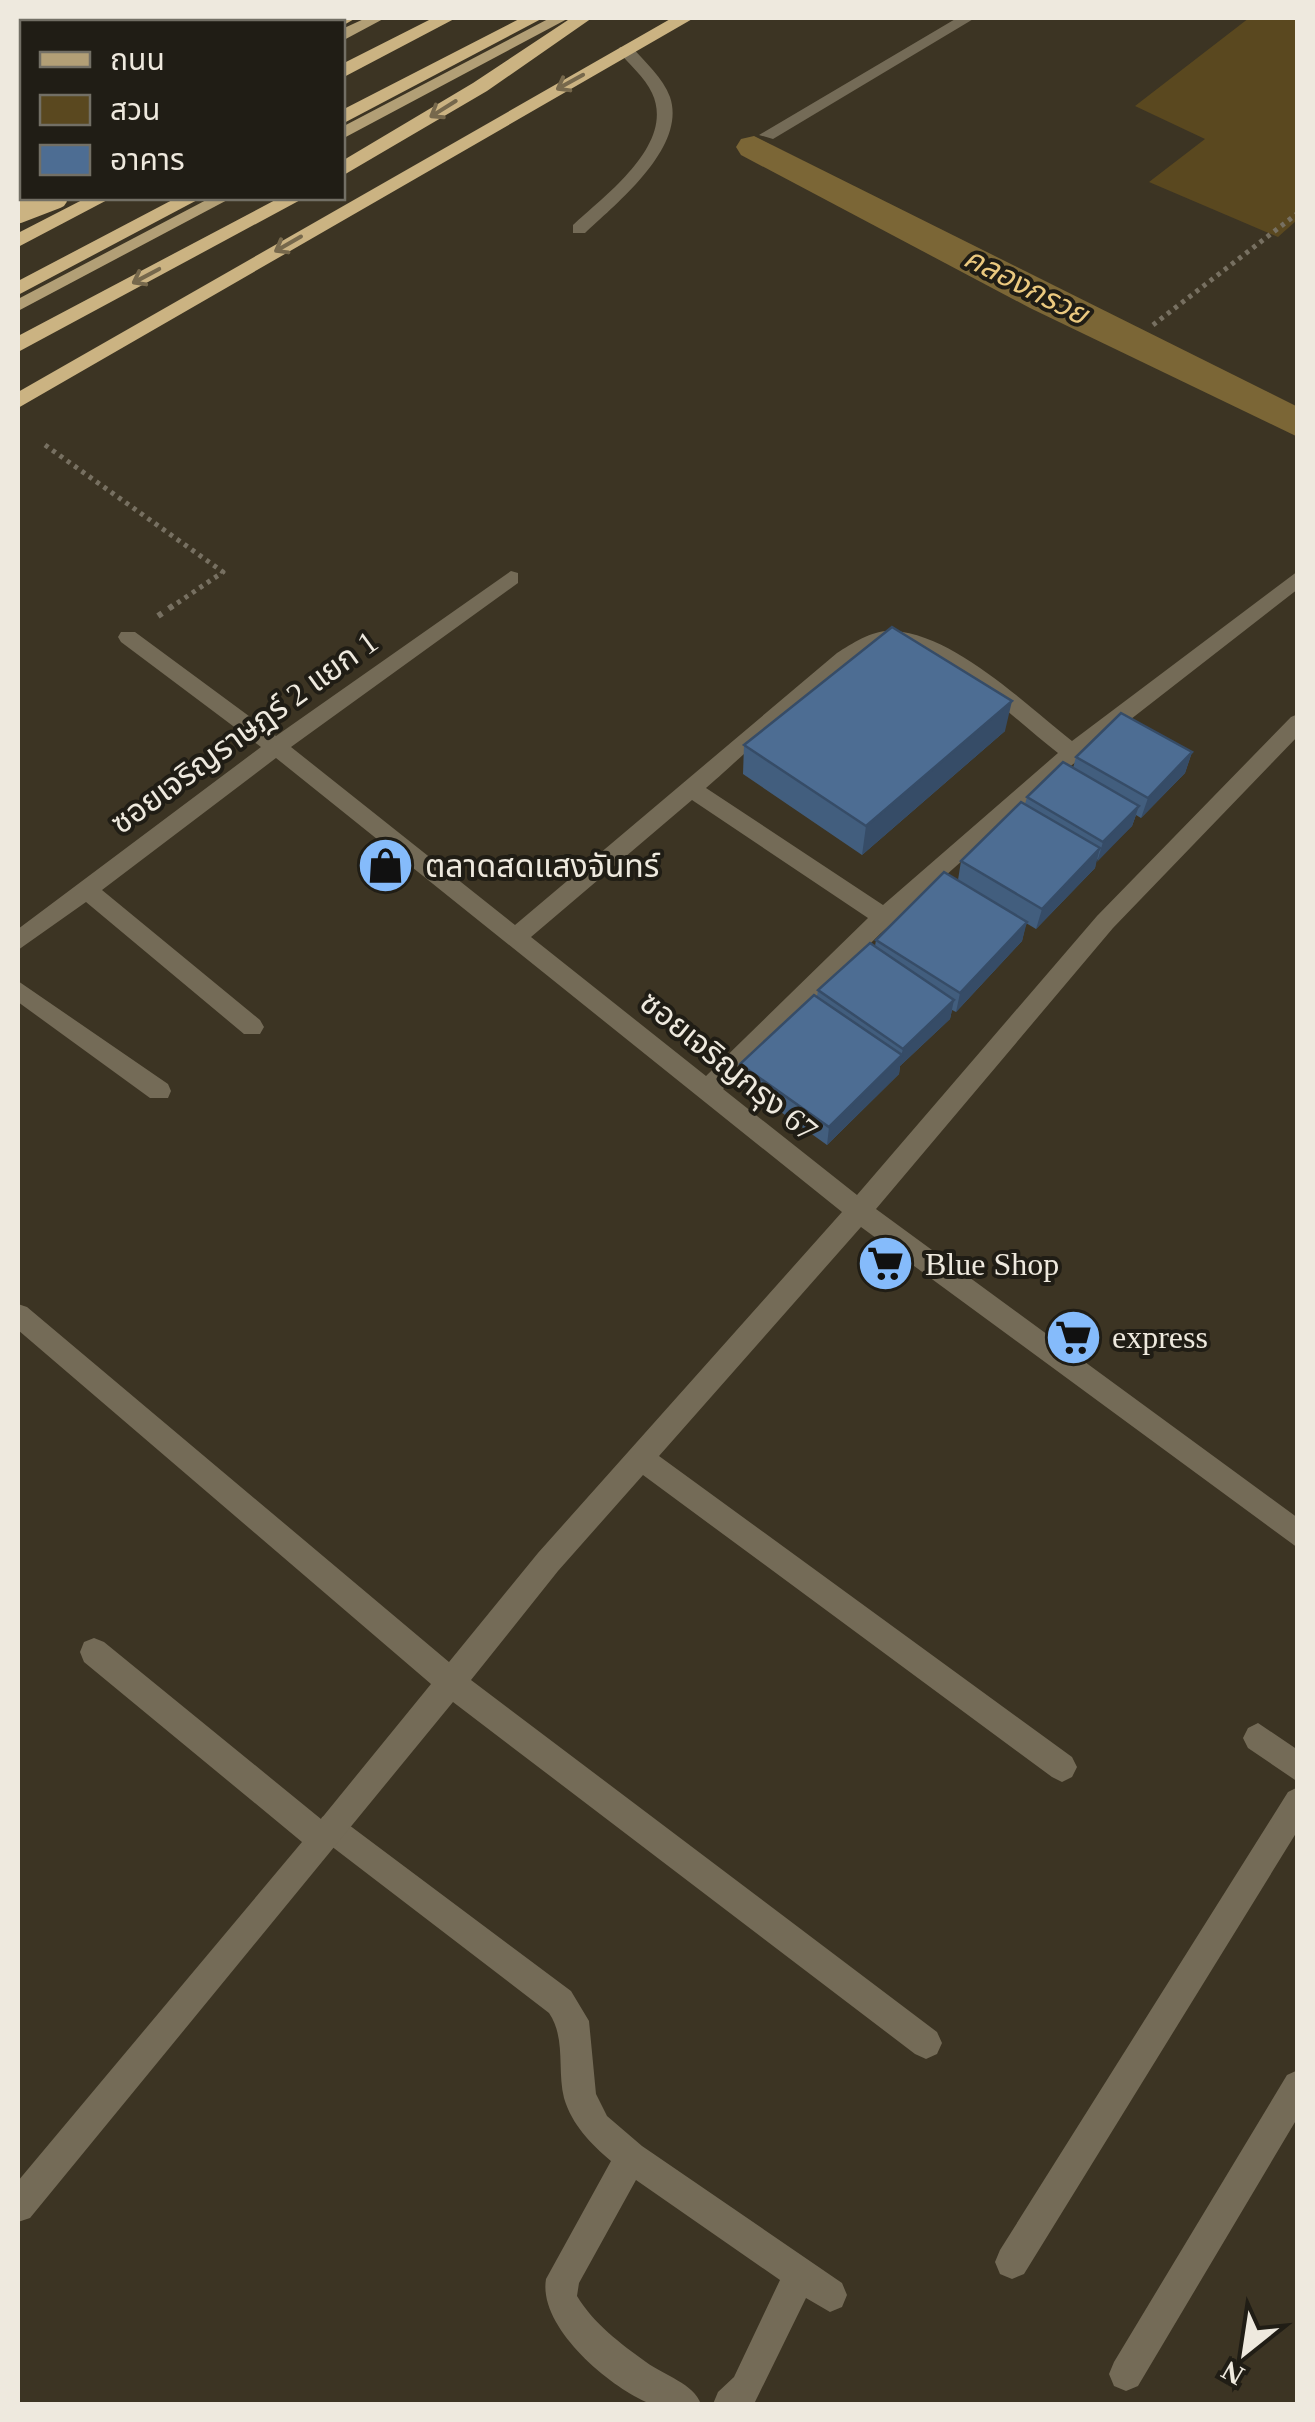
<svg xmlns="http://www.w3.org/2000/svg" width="1315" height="2422" font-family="'Times New Roman','Noto Sans Thai',serif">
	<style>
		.green { fill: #5a481f }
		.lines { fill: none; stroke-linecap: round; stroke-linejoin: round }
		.canal { fill: #7b6636; fill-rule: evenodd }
		.path-far1 { stroke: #777061; stroke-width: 5; stroke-dasharray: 4 5; stroke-linecap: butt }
		.path { stroke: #777061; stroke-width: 6; stroke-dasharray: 5 8; stroke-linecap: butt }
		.lane { fill: #746b57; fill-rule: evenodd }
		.street { fill: #746b57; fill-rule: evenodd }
		.primary { fill: #b29f76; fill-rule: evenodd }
		.highway { fill: #cbb382; fill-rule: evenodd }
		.highway-bridge { stroke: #cbb382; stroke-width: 21 }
		.wall { fill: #425e7e }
		.shaded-wall { fill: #364c67 }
		.building { fill: #4d6d93; stroke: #364c67; stroke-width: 2.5 }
		.oneway { stroke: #76684c }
		.labels { text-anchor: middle; stroke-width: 8; stroke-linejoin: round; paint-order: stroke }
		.far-water-label { font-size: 30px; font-style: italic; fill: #ebc97f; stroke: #201d15 }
		.street-label { font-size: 32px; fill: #eee9de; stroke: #201d15 }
		.poi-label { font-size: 32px; fill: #eee9de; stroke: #201d15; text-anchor: start }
	</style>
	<rect width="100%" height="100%" fill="#3c3423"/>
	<path class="green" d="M1249,18h48v202l-19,17 -129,-55 56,-43 -70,-33z"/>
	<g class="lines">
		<path class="canal" d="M754,136l544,271v30l-268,-129 -289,-153 -5,-8 5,-8z"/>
		<path class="path-far1" d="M1153,325l145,-112
			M45,445l178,127 -53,36"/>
		<path class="path" d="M158,616l16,-11"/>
		<path class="lane" d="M620,47h12c13,15 31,31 38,50 17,50 -53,106 -85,136h-12v-8c32,-30 103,-81 79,-132 -7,-16 -24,-29 -34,-43z
			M1258,1723l40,27v32l-50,-34 -5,-10 5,-10z
			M1298,1787v43l-274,444 -12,5 -12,-5 -5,-12 5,-12 288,-458z
			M333,1813l238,178 18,30 7,73 11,22 35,30 200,137 5,12 -5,12 -12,5 -24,-14 -52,106h-41l5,-12 16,-15 46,-97 -144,-100 -57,103 -2,13c16,27 44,48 69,66 18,13 48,22 55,42 -16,0 -41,5 -55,-2 -40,-18 -108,-76 -100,-123l65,-118c-20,-17 -39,-36 -47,-63 -7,-29 2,-60 -15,-85l-227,-174 -4,-11 4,-11z
			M1298,2070v47l-160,269 -12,5 -12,-5 -5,-12 5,-12 173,-287z"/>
		<path class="street" d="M957,18h18l-202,121 -14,-4z
			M511,571l7,2v10l-227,164 224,178 322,-272c16,-10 37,-24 57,-22 61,4 132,74 178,110l226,-170v18l-244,190 -173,154 -158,156 134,106 240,-279 194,-199 7,-3v22l-185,192 -237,281 422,309v30l-437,-321 -202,229 413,301 5,10 -5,10 -10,5 -10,-5 -409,-302 -85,96 -87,109 466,352 5,11 -5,11 -11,5 -11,-5 -462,-352 -423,516 -12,4v-41l284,-339 -218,-180 -4,-10 4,-10 10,-4 10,4 217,177 110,-135 -413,-354v-26l9,3 422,355 89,-109 304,-341 -566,-454 -174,132 158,130 4,7 -4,7h-16l-158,-132 -68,48v-21l243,-182 -140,-105 -3,-5 3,-5h14l141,104zM895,645c61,14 114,70 163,108l-175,152 -177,-117c38,-32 145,-140 189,-143zM692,800l176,118 -162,158 -175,-139z
			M18,981l150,103 3,7 -3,7h-18l-132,-96z"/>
		<path class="primary" d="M366,18h19l-43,23v-12z
			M550,18h19l-227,121v-12z
			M210,198h21l-213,113v-12z"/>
		<path class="highway" d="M331,18h25l-14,8v-4h-15z
			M433,18h23l-114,60v-14z
			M521,18h22l-201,106v-14z
			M571,18h21l-105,73 -145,85v-15l131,-78z
			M672,18h22l-676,390v-16z
			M22,152v13l-4,1v-13z
			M86,198h25l-93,49v-14z
			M176,198h25l-183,97v-14z
			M279,198h25l-286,154v-16z"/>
		<path class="highway-bridge" d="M18,213l39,-15"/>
	</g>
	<path class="wall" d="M18,18h185l1,4h-182v31l-4,-3z
		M1005,731l-143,124 -119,-81 1,-29z
		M1192,752l-7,21 -44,45 -5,-3 -4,11 -36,35 -1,7 -59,61 -10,-6 -4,18 -66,71 -4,-2 -2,9 -50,47 -1,8 -72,71 -88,-63 1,-18 77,-67 1,-7 57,-44 1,-6 82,-60 3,-19 64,-57 2,-7 46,-29 3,-11z"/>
	<path class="shaded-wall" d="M92,18h14l2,4h-25z
		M171,18h32l1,4h-41z
		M22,88v25l-4,2v-25z
		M1012,701l-7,30 -143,124 4,-29z
		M1192,752l-7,21 -44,45 7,-20z
		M1139,806l-7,20 -35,36 6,-20z
		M1100,848l-5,20 -59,61 6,-20z
		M1027,922l-5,19 -66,71 4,-19z
		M954,1000l-4,19 -50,47 -1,8 -72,71 2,-18 72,-71 2,-7z"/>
	<path class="building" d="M18,18h74l-9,4h-61v12l-4,-3z
		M113,18l10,4h-20z
		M136,18h35l-8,4h-17z
		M18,51l4,2v35l-4,2z
		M892,627l120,74 -146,125 -122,-81z
		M1121,713l71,39 -44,46 -72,-41z
		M1063,762l76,44 -36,36 -76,-45z
		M1021,802l79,46 -58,61 -81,-48z
		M944,872l83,50 -67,71 -84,-53z
		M870,943l84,57 -51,49 -85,-59z
		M814,995l88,60 -73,72 -89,-63z"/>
	<defs><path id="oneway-shaft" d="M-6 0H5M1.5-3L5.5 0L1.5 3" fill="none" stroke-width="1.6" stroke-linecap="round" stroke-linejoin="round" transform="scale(2.5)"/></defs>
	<g class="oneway">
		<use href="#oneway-shaft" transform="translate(570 82) rotate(151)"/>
		<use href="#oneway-shaft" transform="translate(443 109) rotate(148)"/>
		<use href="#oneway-shaft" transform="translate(288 244) rotate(150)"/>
		<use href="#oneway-shaft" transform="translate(146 276) rotate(152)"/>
	</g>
	<defs>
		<symbol id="shop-disc" viewBox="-11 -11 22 22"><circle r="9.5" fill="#85bbfb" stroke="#201d15"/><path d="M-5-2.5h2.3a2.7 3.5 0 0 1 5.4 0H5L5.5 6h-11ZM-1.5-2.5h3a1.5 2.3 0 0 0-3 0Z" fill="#111"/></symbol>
		<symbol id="supermarket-disc" viewBox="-11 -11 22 22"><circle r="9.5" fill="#85bbfb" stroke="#201d15"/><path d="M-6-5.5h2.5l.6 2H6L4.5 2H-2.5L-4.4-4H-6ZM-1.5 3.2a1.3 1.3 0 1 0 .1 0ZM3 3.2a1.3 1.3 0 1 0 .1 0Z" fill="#111"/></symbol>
	</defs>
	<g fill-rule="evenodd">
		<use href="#shop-disc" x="354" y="834" width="63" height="63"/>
		<use href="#supermarket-disc" x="854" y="1232" width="63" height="63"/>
		<use href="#supermarket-disc" x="1042" y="1306" width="63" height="63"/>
	</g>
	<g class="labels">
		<g class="far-water-label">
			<text transform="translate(1026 286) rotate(27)" y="10">คลองกรวย</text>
		</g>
		<g class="street-label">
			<text transform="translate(244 732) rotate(-36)" y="11">ซอยเจริญราษฎร์ 2 แยก 1</text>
			<text transform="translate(729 1066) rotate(39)" y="11">ซอยเจริญกรุง 67</text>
		</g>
		<g class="poi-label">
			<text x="425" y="877">ตลาดสดแสงจันทร์</text>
			<text x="925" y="1275">Blue Shop</text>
			<text x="1112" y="1348">express</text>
		</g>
	</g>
	<rect width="1315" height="2422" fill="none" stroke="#eee9de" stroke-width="40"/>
	<rect x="20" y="20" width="325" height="180" fill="#201d15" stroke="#726f65" stroke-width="2.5"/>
	<rect x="40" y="52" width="50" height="15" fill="#b29f76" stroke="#726f65" stroke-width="2.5"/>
	<text x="110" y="70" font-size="30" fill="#eee9de">ถนน</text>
	<rect x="40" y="95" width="50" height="30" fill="#5a481f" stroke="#726f65" stroke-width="2.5"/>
	<text x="110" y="120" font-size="30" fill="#eee9de">สวน</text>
	<rect x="40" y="145" width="50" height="30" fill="#4d6d93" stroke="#726f65" stroke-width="2.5"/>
	<text x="110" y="170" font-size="30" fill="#eee9de">อาคาร</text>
	<g transform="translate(1245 2352) rotate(210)" stroke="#201d15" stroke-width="8" paint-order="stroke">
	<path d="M0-8L18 38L0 25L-18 38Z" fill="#eee9de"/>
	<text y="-15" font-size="28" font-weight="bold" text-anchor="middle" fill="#eee9de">N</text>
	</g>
</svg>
